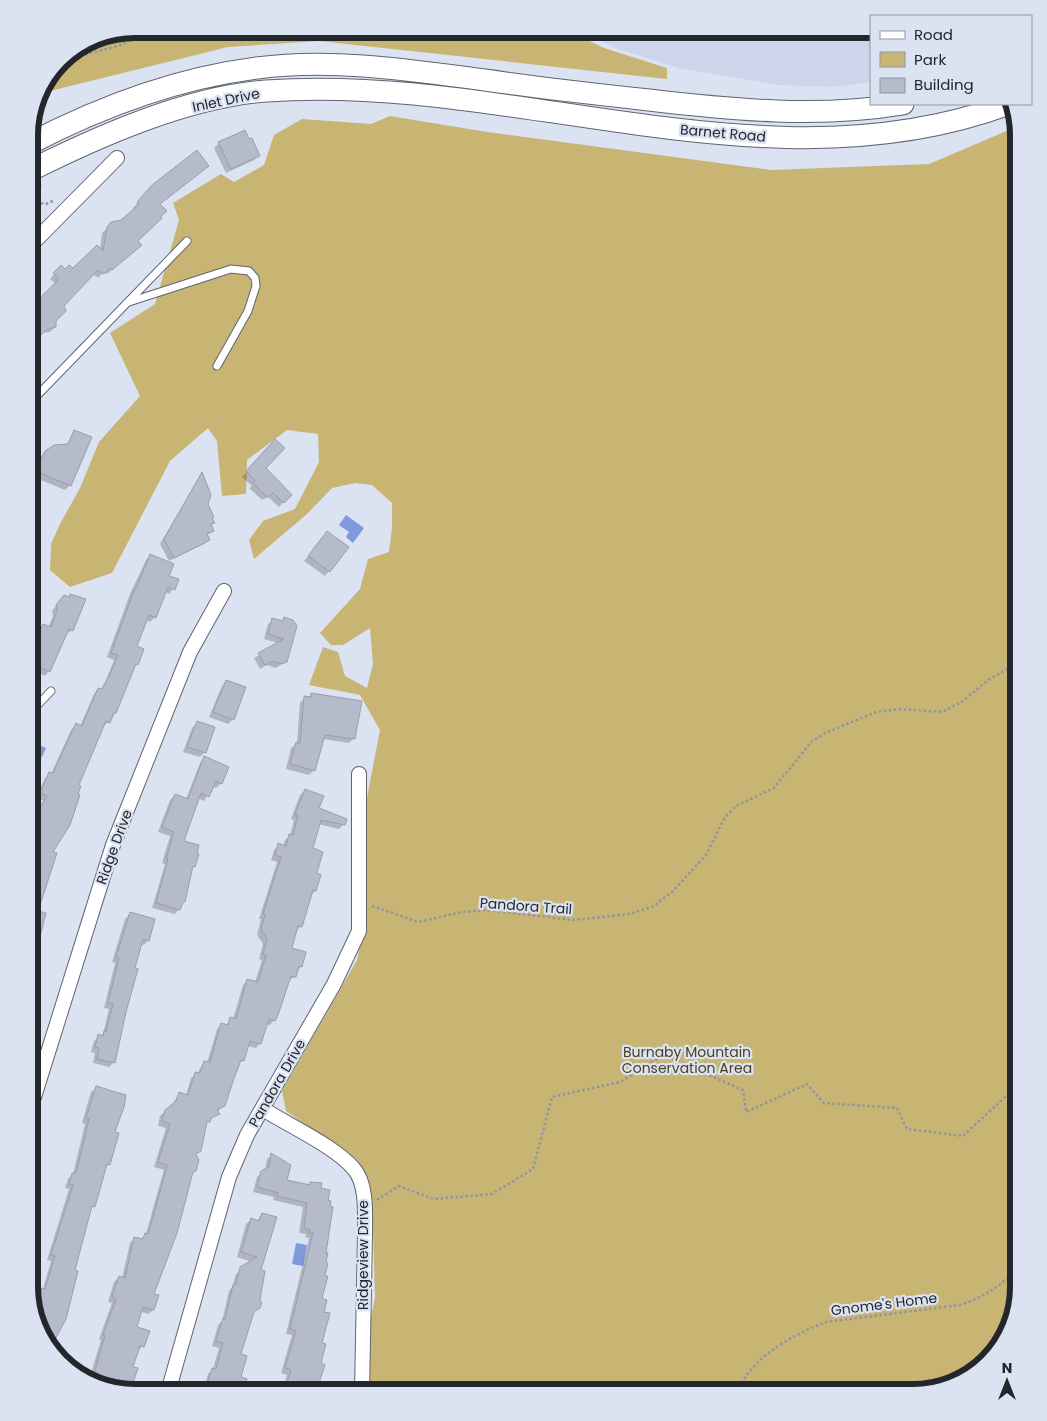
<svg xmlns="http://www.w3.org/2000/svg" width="1047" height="1421" font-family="Poppins,sans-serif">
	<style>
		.built { fill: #cdd5eb }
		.green { fill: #c8b573 }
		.water { fill: #7e9add }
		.shadow { fill: #0003 }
		.building { fill: #b5bbca; stroke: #989eac }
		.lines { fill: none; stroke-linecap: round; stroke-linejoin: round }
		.lane-casing { stroke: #5f6471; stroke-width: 9 }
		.street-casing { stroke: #5f6471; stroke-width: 16 }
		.primary-casing { stroke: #5f6471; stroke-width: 23 }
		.path { stroke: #9096a1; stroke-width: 2.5; stroke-dasharray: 2.5 2.5; stroke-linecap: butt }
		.lane { stroke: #fff; stroke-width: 7 }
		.street { stroke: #fff; stroke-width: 14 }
		.primary { stroke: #fff; stroke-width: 21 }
		.labels { text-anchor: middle; stroke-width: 4.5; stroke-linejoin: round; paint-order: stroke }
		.street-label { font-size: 14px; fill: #23262b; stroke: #dbe2f1 }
		.park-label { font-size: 14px; fill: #4c421f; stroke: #dbe2f1 }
		.rim { fill: none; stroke: #23262b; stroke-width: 6 }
	</style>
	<rect width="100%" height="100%" fill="#dbe2f1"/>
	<path class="built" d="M576,29h295v53l-37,5 -56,-2 -100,-17 -65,-21z"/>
	<path class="green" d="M135,29h429l40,19 63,20v11l-348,-38 -91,6 -190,47 2,-6 25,-33 29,-18z
		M390,116l97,16 284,38 158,-6 87,-37 2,8v1152l-14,52 -38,39 -53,14h-543l-1,-66 6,-28 -2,-70 -18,-69 -69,-48 -4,-20 75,-131 9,-43 -1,-109 15,-78 -20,-35 -51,-10 14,-38 15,5 7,24 22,12 6,-24 -3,-36 -27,17h-12l-11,-12 40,-44 8,-30 21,-7 3,-24v-25l-20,-18 -17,-2 -23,5 -25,26 -53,45 -5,-19 14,-19 32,-12 24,-47 -1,-28 -31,-4 -40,30 -1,34 -24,2 -5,-55 -9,-13 -38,33 -58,112 -42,14 -20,-17 1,-26 9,-20 20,-36 19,-46 41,-46 -30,-63 45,-29 24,-84 -6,-17 48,-29 13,8 30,-17 10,-30 28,-16 69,5z"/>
	<path class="water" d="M346,515l18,13 -11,15 -7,-6 3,-5 -10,-7z
		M29,741l17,7 -4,9 -13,-6z
		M296,1243l11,2 -4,21 -11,-2z"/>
	<path class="shadow" d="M219,143l39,13 -4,4 -28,13 -12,-25z
		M208,166l-49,38 -23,37v9l-29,24 -3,-2 -6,6 -5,-4 -31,32 -8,15 1,6 -5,5 -9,1 -12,12v-45l7,-7 5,6 15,-15 -6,-5 11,-13 4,4h8l27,-21 2,-16 10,-10 10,-1 13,-12 -2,-2 15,-17z
		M75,431l-5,54 -5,5 -34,-14 9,-19 6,-5 20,-6z
		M275,441l-10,27 25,27 -11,12 -11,-10 -6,3 -13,-12 3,-2 -10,-9z
		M201,474l12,49 -3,3 3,5 -7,5 2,4 -4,4 -35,17 -9,-17z
		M327,533l20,15 -22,28 -21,-15z
		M150,556l17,20 6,13 -4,5 -4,-2 -10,25 -5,5 -4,-2 -11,27 2,17 -4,4 -18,45 -6,9 -7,4 -51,127 -14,58 2,22 -4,4 -4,-1 -2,7v-89l3,1 5,-19 -8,-5v-7l15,-23 -8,-3 9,-20 6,-4 20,-44 5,-5 4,1 14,-32 4,-5 3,1 5,-10 8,-20 -7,-3 23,-63 16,-34z
		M71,595l1,35 -6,4 -17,37 -4,5 -16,-7v-17l9,-22 5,-5 5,3 5,-12 -1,-5 8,-10z
		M285,619l1,42 -10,7 -9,-3 -7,4 -6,-11 24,-15 -14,-4 4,-15 5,-4 8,2z
		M227,682l6,37 -5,5 -19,-7 13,-31z
		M312,694l42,44 -5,5 -26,-4 -9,31 -5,5 -23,-6 5,-21 6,-5 3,-41z
		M197,723l8,29 -5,5 -17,-5 9,-24z
		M204,758l17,25 -5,5 -3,-2 -9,15 -6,-3 -16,43 15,14 -12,34 -1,13 -9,12 -23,-6 13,-44 -3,-1 8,-27 -12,-4 12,-32 5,-5 11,4 14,-36z
		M305,790l13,19 26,15 -5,5 -21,-5 -7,25 5,25 -1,17 -5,5 -9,30 -5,5 -6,18 11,17 -6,11 -7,4 -14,39 -4,5 -4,-1 -6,19 -4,5 -9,-2 -23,59 -19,20 -10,30v15l-4,4 -39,121 1,15 -4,4 -8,-2 -6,15 8,19 -6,5 -5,17 4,1 -6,23 -41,-12 12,-40 -2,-1 13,-36 -4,-1 6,-20 5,-5 3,1 8,-35 5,-5 5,2 6,-6 11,-40 7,-24 -10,-3 12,-39 -8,-2 2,-10 12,-11 7,-11 7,1 5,-17 6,-4 7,-12 3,1 10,-34 5,-4 3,1 6,-7h2l10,-34 5,-5 7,2 7,-22 -3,-1 4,-15 -6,-9 4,-16h-2l18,-57 -6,-2 3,-10 5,-5 4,1 2,-6 5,-4 4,-16 -3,-1 9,-24z
		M130,914l18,26 -4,5 -4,-1 -26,118 -5,5 -16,-4 2,-10 -4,-1 3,-11 9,-7 6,-25 -5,-1 11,-45 -3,-1 13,-43z
		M96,1088l17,45 -4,31 -5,5 -10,37 -4,4 -17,61 -8,47 -15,28 -7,-6 -8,-30 2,-2 -3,-3 3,-11 6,-5 8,-28 -4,-1 22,-71 -4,-1 3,-9 5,-5 12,-50 -3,-1 9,-31z
		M272,1155l14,26 22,5 3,-3 13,71 -7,133 6,1 -2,4h-39l5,-17 -6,-2 11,-38 -6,-1 23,-96 -4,-1 1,-3 -7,-1 4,-26 -30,-7 1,-3 -21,-5 4,-15 8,-7 2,-11z
		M262,1214l-3,93 -5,5 -14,43v23l2,11 -3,3h-39l4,-4 4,-14 5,-5 6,-21 -7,-2 6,-21 4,-4 7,-30 3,-4 4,-13 16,-12 -15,-5 9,-33 5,-4 6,1z"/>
	<path class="building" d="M245,130l4,9 3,-1 8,18 -29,13 -13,-27z
		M197,150l12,16 -49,38 7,7 -6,5 1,2 -24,23 4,4 -30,25 -2,-2 -6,6 -6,-4 -34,36 2,5 -10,10v6l-9,2 -18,18v-49l7,-6 5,5 18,-18 -6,-6 8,-8 4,4 4,-4 4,3 24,-23 6,6 4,-24 4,-5 10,-2 18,-16 -2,-2 15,-17z
		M74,430l18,7 -21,49 -36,-15 10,-20 9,-6 14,-1z
		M275,439l10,9 -19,20 26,27 -8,8 -11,-10 -6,4 -14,-14 2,-3 -9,-9z
		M202,472l9,23 -3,9 6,13 -2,1 3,5 -4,1 3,7 -7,3 3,6 -36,18 -10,-19z
		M327,531l22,16 -19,25 -22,-16z
		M150,554l24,10 -5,12 10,3 -4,11 -7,-3 -12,31 -7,-3 -12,31 7,3 -6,16 -2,-1 -20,49h-2l-4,10 -4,-2 -27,64 2,1 -3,8 2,1 -10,30 -17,27 4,1 -19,58 8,2 -5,20 -12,-1v-79l6,1 6,-23 -12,-7 18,-28 -7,-3 9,-21 4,1 23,-50 6,3 16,-38 4,1 8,-15 8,-19 -7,-2 24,-65 1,1z
		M70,594l16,5 -13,32 -4,-2 -19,43 -16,-7 1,-3 -6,-3v-3l14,-32 8,3 6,-16 -1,-6 8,-10 5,2z
		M284,617l9,3 4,6 -10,36 -6,2 -8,-3 -8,4 -7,-12 26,-14 -16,-5 4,-16 11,3z
		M226,680l20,7 -12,33 -21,-8z
		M311,693l51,8 -7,38 -30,-4 -10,36 -25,-7 6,-22 4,2 4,-48 7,1z
		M197,721l18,6 -9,26 -19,-6z
		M204,756l25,11 -7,17 -6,-3 -7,16 -8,-4 -17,48 15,4 -2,9h2l-4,13 -2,-1 -8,36h-2l-3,8 -24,-7 12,-44h-2l8,-27 -12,-5 13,-33 13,5z
		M305,789l19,7 -5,12 28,11 -2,6 -24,-5 -8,28 10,4 -6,21 4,2 -5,16 -3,-1 -11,37 -4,-1 -6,22 14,4 -4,15 -3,-1 -3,11 -5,-1 -13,39 -3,6 -6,-2 -8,25 -11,-3 -6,20 -3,-1 -7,18 -9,28 -8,4 3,4 -9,4 -1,4h-3l-6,29 -5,3 3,6 -3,11 -3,1 -16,61 -23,61 5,1 -5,15 -11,-3 -6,20 13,4 -6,16 -4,-1 -7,21 5,1 -5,15 -8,-3 -3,10 -30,-9 13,-46h-2l13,-36 -4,-2 7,-21 6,2 9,-41 9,2 2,-6 3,1 13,-46 6,-23 -9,-3 12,-38 -8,-3 3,-11 11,-9 3,-9 9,3 7,-23 5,1 4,-12 6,1 11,-39 7,2 2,-8 6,2 11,-40 11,3 8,-27 -3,-1 4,-15 -6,-10 4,-14 -2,-1 18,-57 -6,-2 3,-12 8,3 3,-12 4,1 5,-20 -3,-1z
		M130,912l25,7 -6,22 -6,-2 -8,29 3,1 -12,43 -11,51 -18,-4 2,-11 -4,-1 3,-13 5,2 1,-5 2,1 7,-28 -5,-1 11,-45 -3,-1z
		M96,1086l30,9 -2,12 -9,25 4,1 -9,32 -3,-1 -12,43 -3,-1 -17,64 3,1 -12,48 -15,28 -8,-7 -7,-28 4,-9 -3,-1 5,-14 3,1 10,-33 -4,-1 22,-70 -4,-1 3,-11h4l7,-28 6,-26 -3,-1z
		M271,1153l20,12 -4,15 23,5v-3l12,1 -1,5 9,2 -2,10 3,1 -1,5 3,1 -7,46h2l-2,9 2,1 -3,13h3l-6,22 5,2 -3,12 6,1 -8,30 4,1 -5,19 4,2 -9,27h-32l7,-22 -6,-2 11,-37 -6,-2 23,-96h-4l1,-3 -6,-2 3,-25 -30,-7 1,-3 -21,-6 4,-16 8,-4z
		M262,1213l15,4 -16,53 4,1 -5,29 2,3 -2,5 -6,4 -13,42 6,2 -6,21 6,2 -4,13h-38l7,-24 4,1 7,-26 -7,-2 7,-23 2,1 8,-34 3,-1 4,-17 17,-10 -16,-5 10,-34 8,3z"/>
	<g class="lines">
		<defs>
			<path id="lane" d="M129,302l102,-33 18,2 6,7 1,8 -8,25 -31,55
				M29,404l158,-163
				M29,714l22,-23"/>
			<path id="street" d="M29,247l88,-89
				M263,1109c25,16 73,38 91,60 13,15 11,44 11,64l-3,159
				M29,1113l84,-268 77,-193 34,-61
				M168,1392l61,-215 18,-42 87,-151 25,-53v-157"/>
			<path id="primary" d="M29,144c71,-37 149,-66 228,-76 75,-10 153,2 228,12 54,8 109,14 164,20 85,10 170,18 254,4
				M29,171c70,-35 158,-74 237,-80 247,-18 501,103 743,13"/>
		</defs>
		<use href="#lane" class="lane-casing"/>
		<use href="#street" class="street-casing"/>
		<use href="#primary" class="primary-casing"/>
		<path class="path" d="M61,61l60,-16 28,-16
			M41,185l-7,8v6l5,4 7,1 9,-4
			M372,906l46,16 44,-10 24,-2 87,10 57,-6 24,-8 19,-15 33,-36 19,-38 11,-11 38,-18 38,-47 13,-8 51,-21 23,-3 43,3 21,-11 25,-21 30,-17
			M377,1200l22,-14 35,13 58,-5 41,-25 19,-72 68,-15 43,-27 80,35 3,22 61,-28 17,19 73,5 10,21 56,7 55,-51
			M737,1392c15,-35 55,-57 89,-70l134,-17c24,-8 42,-19 58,-39"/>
		<use href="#lane" class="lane"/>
		<use href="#street" class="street"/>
		<use href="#primary" class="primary"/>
	</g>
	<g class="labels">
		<g class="street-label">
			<text transform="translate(226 100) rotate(-12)" y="5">Inlet Drive</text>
			<text transform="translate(723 133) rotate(5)" y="5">Barnet Road</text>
			<text transform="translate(114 847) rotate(-70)" y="5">Ridge Drive</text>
			<text transform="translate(526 906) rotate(4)" y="5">Pandora Trail</text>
			<text transform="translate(277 1083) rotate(-60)" y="5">Pandora Drive</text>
			<text transform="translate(363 1255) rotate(-90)" y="5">Ridgeview Drive</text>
			<text transform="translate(884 1304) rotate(-7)" y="5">Gnome's Home</text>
		</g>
		<g class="park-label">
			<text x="687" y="1057">Burnaby Mountain<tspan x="687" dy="16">Conservation Area</tspan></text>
		</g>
	</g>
	<path d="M0 0H1047V1421H0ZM135 38H913A97 97 0 0 1 1010 135V1287A97 97 0 0 1 913 1384H135A97 97 0 0 1 38 1287V135A97 97 0 0 1 135 38Z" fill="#dbe2f1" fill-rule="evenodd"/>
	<path class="rim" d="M135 38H913A97 97 0 0 1 1010 135V1287A97 97 0 0 1 913 1384H135A97 97 0 0 1 38 1287V135A97 97 0 0 1 135 38Z"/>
	<rect x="870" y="15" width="162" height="90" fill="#dbe2f1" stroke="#9197a2"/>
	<rect x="880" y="31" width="25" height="8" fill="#ffffff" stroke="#9197a2"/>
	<text x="914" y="40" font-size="15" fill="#23262b">Road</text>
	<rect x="880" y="52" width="25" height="15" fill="#c8b573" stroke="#9197a2"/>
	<text x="914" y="65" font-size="15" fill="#23262b">Park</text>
	<rect x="880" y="78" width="25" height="15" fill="#b5bbca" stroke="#9197a2"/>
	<text x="914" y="90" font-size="15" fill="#23262b">Building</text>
	<g transform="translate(1007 1381)" stroke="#dbe2f1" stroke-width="4" paint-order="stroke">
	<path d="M0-4L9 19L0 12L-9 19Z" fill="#23262b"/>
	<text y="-8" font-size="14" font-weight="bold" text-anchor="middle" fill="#23262b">N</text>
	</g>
</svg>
